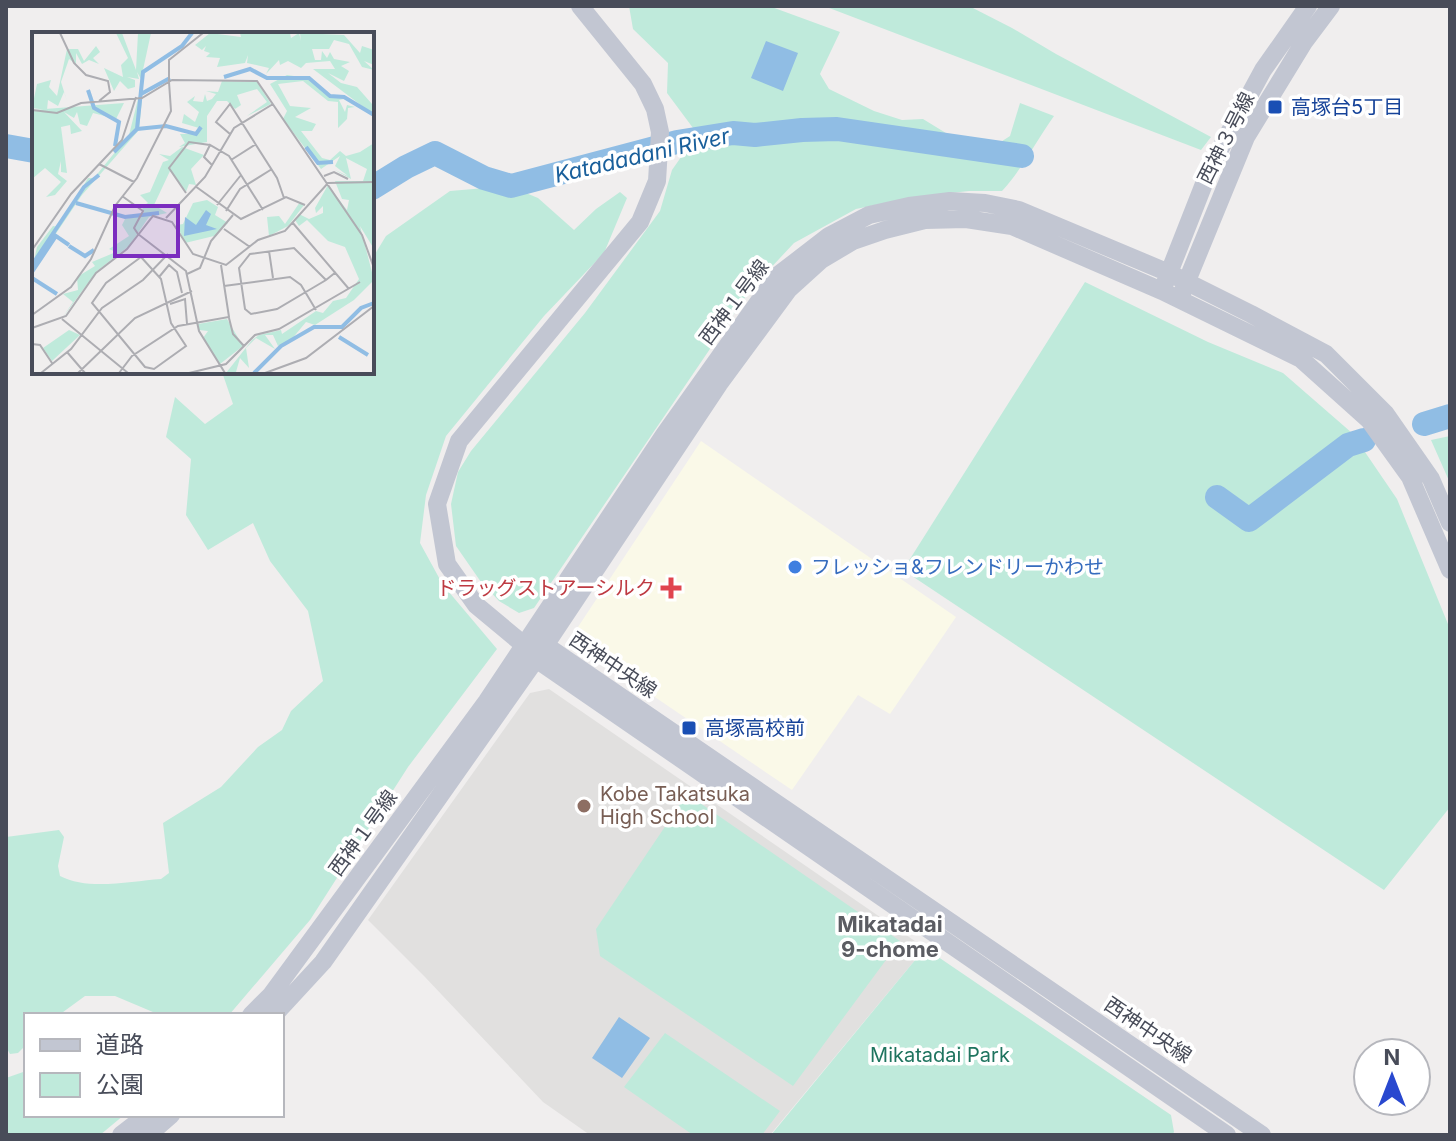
<svg xmlns="http://www.w3.org/2000/svg" width="1456" height="1141" font-family="Inter,'Noto Sans JP',sans-serif">
	<style>
		.commercial { fill: #faf9e8 }
		.education { fill: #e1e0df }
		.green { fill: #bfeadb }
		.water { fill: #90bde4 }
		.lines { fill: none; stroke-linecap: round; stroke-linejoin: round }
		.river { stroke: #90bde4; stroke-width: 24 }
		.minor { stroke: #c2c6d2; stroke-width: 18 }
		.transit-dot { fill: #1a4fb4; stroke: #fff; stroke-width: 3 }
		.shop-dot { fill: #3f7fe0; stroke: #fff; stroke-width: 3 }
		.health-dot { fill: #e0444e; stroke: #fff; stroke-width: 3 }
		.education-dot { fill: #8d6e63; stroke: #fff; stroke-width: 3 }
		.labels { text-anchor: middle; stroke-width: 7; stroke-linejoin: round; paint-order: stroke }
		.transit-label { font-size: 20px; fill: #164399; stroke: #fff; text-anchor: start }
		.street-label { font-size: 20px; fill: #484c59; stroke: #fff }
		.shop-label { font-size: 20px; fill: #366cbe; stroke: #fff; text-anchor: start }
		.health-label { font-size: 20px; fill: #be3a42; stroke: #fff; text-anchor: end }
		.education-label { font-size: 20px; fill: #785e54; stroke: #fff; text-anchor: start }
		.park-label { font-size: 20px; fill: #1f745f; stroke: #fff }
		.water-label { font-size: 22px; font-style: italic; fill: #195f9b; stroke: #fff }
		.neighbourhood-label { font-size: 22px; font-weight: bold; fill: #5b5c62; stroke: #fff }
		.inset-river { fill: none; stroke: #90bde4; stroke-width: 4 }
		.inset-road { fill: none; stroke: #adadb2; stroke-width: 2 }
		.view { fill: #7b2cbf; fill-opacity: 0.15; stroke: #7b2cbf; stroke-width: 4 }
		.inset-edge { fill: none; stroke: #484c59; stroke-width: 4 }
	</style>
	<rect width="100%" height="100%" fill="#f0eeee"/>
	<path class="commercial" d="M701,441l255,176 -66,97 -32,-19 -66,95 -211,-143 -3,-20z"/>
	<path class="education" d="M549,689l376,259 -155,187h-180l-47,-33 -118,-125 -57,-57 162,-227z"/>
	<path class="green" d="M629,6h140l71,26 -20,42 9,15 45,22 28,9 21,-1 31,19 42,7 14,-9 10,-33 34,13c-18,25 -31,52 -52,75h-33l-55,6 -58,12 -62,34 -44,47 -216,318 -15,5 -20,-12 -18,-19 -25,-36 -5,-42 7,-32 13,-21 114,-138 75,-102 12,-41 21,-30v-12l-26,-35 1,-30 -35,-34z
		M824,6h145l43,22 44,26 155,83 -10,13z
		M509,186l29,12 36,32 22,-21 24,-17 7,6 -23,55 -60,63 -98,120 -20,59 -6,48 23,42 54,64 -89,118 -98,153 -81,95h-69l-45,-19h-30l-26,19h-33v30l-8,8 -8,1 -4,-7v-210l53,-7 5,7 -6,29 2,10c28,15 71,5 101,3l8,-6 -6,-50 58,-36 37,-40 24,-17 9,-19 32,-30 -15,-70 -38,-50 -17,-38 -45,27 -22,-35 5,-56 -25,-22 9,-40 30,27 28,-20 -11,-32h150v-113l14,-23 64,-45z
		M1085,282l123,60 75,31 69,60 45,66 53,130v178l-66,83 -481,-320z
		M1450,436v47l-19,-43z
		M687,794l213,147 -107,145 -193,-130 -4,-27z
		M925,948l246,167 3,17 -2,3h-401z
		M665,1033l115,78 -18,24h-69l-69,-48z
		M26,1071v44h98l-24,20h-94v-57z"/>
	<path class="water" d="M766,41l32,12 -15,38 -32,-13z
		M619,1017l31,21 -28,40 -30,-20z"/>
	<g class="lines">
		<path class="river" d="M6,146l28,5
			M372,188l34,-21 29,-14 49,25 27,8 166,-44 56,-9 22,2 47,-5 35,-1 185,27
			M1424,424l26,-8
			M1217,497l32,23 99,-75 16,-5"/>
		<path class="minor" d="M580,6l63,78 12,25 5,23 -3,49 -17,41 -181,219 -22,63 10,60 29,41 48,40 12,14 691,476
			M1165,283l46,-117 52,-96 45,-64
			M1182,293l64,-156 58,-95 27,-36
			M535,645h10l717,490
			M251,1015l20,-20 216,-294 177,-266 113,-159 52,-40 40,-21 40,-9 41,-5 35,2 34,7 150,63 82,41 75,40 59,59 46,66 19,44
			M274,1015l49,-53 213,-303 183,-275 70,-95 32,-29 32,-19 32,-11 40,-10 41,-1 46,7 150,65 139,68 68,61 41,57 40,93
			M121,1135l26,-20
			M148,1135l23,-20"/>
	</g>
	<g class="transit-dot">
		<rect x="1267" y="99" width="16" height="16" rx="4"/>
		<rect x="681" y="720" width="16" height="16" rx="4"/>
	</g>
	<circle class="shop-dot" cx="795" cy="567" r="8"/>
	<path class="health-dot" d="M667 576h8v8h8v8h-8v8h-8v-8h-8v-8h8z"/>
	<circle class="education-dot" cx="584" cy="806" r="8"/>
	<g class="labels">
		<g class="transit-label">
			<text x="1291" y="114">高塚台5丁目</text>
			<text x="705" y="735">高塚高校前</text>
		</g>
		<g class="street-label">
			<text transform="translate(1226 138) rotate(-63)" y="7">西神３号線</text>
			<text transform="translate(734 302) rotate(-53)" y="7">西神１号線</text>
			<text transform="translate(613 665) rotate(34)" y="7">西神中央線</text>
			<text transform="translate(363 833) rotate(-54)" y="7">西神１号線</text>
			<text transform="translate(1148 1030) rotate(34)" y="7">西神中央線</text>
		</g>
		<g class="shop-label">
			<text x="811" y="574">フレッショ&amp;フレンドリーかわせ</text>
		</g>
		<g class="health-label">
			<text x="655" y="595">ドラッグストアーシルク</text>
		</g>
		<g class="education-label">
			<text x="600" y="801">Kobe Takatsuka<tspan x="600" dy="23">High School</tspan></text>
		</g>
		<g class="park-label">
			<text x="940" y="1062">Mikatadai Park</text>
		</g>
		<g class="water-label">
			<text transform="translate(642 155) rotate(-13)" y="8">Katadadani River</text>
		</g>
		<g class="neighbourhood-label">
			<text x="890" y="932">Mikatadai<tspan x="890" dy="25">9-chome</tspan></text>
		</g>
	</g>
	<g transform="translate(32 32)">
		<rect width="342" height="342" fill="#f0eeee"/>
		<path d="M84,1h6l14,37 2,-37h13l-10,46 -4,-7 2,7 -12,-2 8,3v7l-7,2 -8,-8 -6,10 -10,-23 19,9 -2,-12 7,-7zM178,1l31,4 -1,-4h50l1,5 8,-5 2,8 -1,-8 44,2 16,18 2,-7 12,4v15l-10,-4 10,9 -12,-3 -13,-23 -15,-4 -5,9h-17l3,11h6l1,-9 5,7 3,-6 4,7 16,3 -9,4 8,5 -5,10 -16,-8 13,10 16,4 15,17 2,11 -61,-46h22l-5,-8 -24,2 -5,5 -13,-7 -8,4 -1,-5 -13,14 3,-6 -22,-5 1,-8 -3,8 -28,4 3,-9 -14,-1 4,-4 -6,-2 2,-5 -4,4 -7,-5zM64,14l4,6 -7,6 6,6 -10,-4 -7,4 -6,-11v11l-7,-5 -8,23 6,19 -3,-9 -6,14 -10,-6 -1,10 -15,-2 5,-24 14,-4 -2,7 8,9 10,-47h11l6,12zM255,43l21,3 21,18 15,3 -5,1 6,12 2,-7 8,2 -7,1 -1,11 -9,9v-26l-10,-1 -25,-20 -25,3 12,22 21,2 -16,9 21,7 -4,7h-11l21,27 8,2 10,-9 6,5 14,-4 14,-9v106l-14,-23 14,54 -20,20 -39,25 -9,-3 -15,18 -13,6 -5,-11h-8l10,14 -19,-11 -10,10 3,20 -9,-10 -4,14 -10,1 26,-33 7,-5 22,-5 1,4 34,-23 7,2 10,-12 13,-3 13,-19 -14,-32 -17,-6 -21,-21 -8,6 -4,-6 4,-6 10,5 14,-6v-7l-7,7 -1,-5 13,-23 19,25 2,-10 -7,-1 -7,-18h28l4,-12 -21,-11 5,21 -16,-9 13,6 -13,-10 5,-10 -19,13 -38,-50 4,-8 -17,-27zM190,49l35,1 14,22 -24,12 20,-14 -10,-13 -20,6 4,10 -6,4 -8,-8h-10l-10,15v26l-28,5 6,-4 -5,-9h16l3,-6 -17,-5 2,-9 11,8 4,-10 -12,-10 8,-6 -2,5 10,1 2,-8 2,7 5,-2 4,-5 -10,-3 12,1zM106,67h4l-3,31 -57,65 -50,74 5,-22 16,-21 6,1 29,-49h6l35,-43zM92,71l-8,16 -23,-6 -6,13 -7,-2 -3,-12 -3,6 -10,-6 18,19 -11,3 -1,-9 -9,2 6,46 -6,-1v-11l-3,13 9,7 -12,14 -9,2 15,-15 -16,-14 -13,11v-69zM150,115l22,8 -13,14 5,16 -7,-1 -3,8 -16,-21 -16,34 13,8 -18,4 -20,29 -32,25 -34,46 10,-15 -10,-8 15,-4 -1,-13 18,-11 -3,-4 24,-10 -7,-3 20,-13 -7,-11 3,-6 19,-4 -2,-9 6,-3 -8,-8 10,-3 13,-30 6,-2 -10,-6 11,2zM175,168l11,7 -3,8 13,8 -14,13 -29,7 -8,-18 6,-1 10,-21zM268,170l4,3 -16,21 -19,10 -2,-19 12,-1 6,8zM195,287l16,27 -23,18 -17,-26 5,-7 -9,-1 -1,-6zM37,298l11,5 -28,26 -9,-13z" fill="#bfeadb"/>
		<path d="M174,178l5,4 -5,11 11,4 -33,7 1,-19 11,8z" fill="#90bde4"/>
		<path class="inset-river" d="M192,45l26,-8 17,9h42l21,18 14,1 30,18M56,58l6,18 25,14 -4,24M109,62l29,-16M105,97l29,-3 30,8 5,-7M274,115l12,16 15,-1M82,120l23,-23 6,-57 39,-26 10,-13M44,171l49,14 34,-4M37,214l16,10 9,-6M0,233l52,-78 15,-12M0,240l24,-36 13,9M0,246l25,16M307,305l29,18M222,341l27,-27 33,-19h28l19,-19 13,-5"/>
		<path class="inset-road" d="M28,1l14,30 12,12 22,6 2,11 -11,9M137,49v-21l34,-27M0,78l25,3 24,-10 61,-5 30,-18 85,1 105,154 12,33M198,102l-14,-12 14,-18 47,74 7,20M199,128l25,-16M67,132l35,18M180,133l-8,-8 6,-12 19,11 34,54M292,144l10,-4 14,7M163,154l46,33 45,-22 19,8M154,161l-17,-25 20,-26 21,3M90,164l21,15 -9,17 4,6M185,173l24,-30M194,179l14,-22 32,-20M134,186l39,-41 29,-49 39,-24M260,190l57,67M192,197l26,18M106,202l48,37 13,60 26,42M0,218l39,-56 51,-54 14,-43M237,219l4,27M109,225l20,22 10,44 15,23 -32,23 -9,-2 -53,-64 14,-20zM155,242l13,-6 11,-27 22,-26M127,245l10,-12 8,7 5,21M294,248l-32,-32 -44,6 -11,14 6,41 6,5 26,-5 44,-26 5,-3 10,-8M192,254l66,-9 11,8 15,25M138,272l15,-5 2,25M0,283l39,-28 20,-28 24,-53 22,-28 34,-67 -2,-29M197,286l4,16 11,12M30,287l66,54M0,296l34,-12 30,-43 31,-24 26,-33 19,6 21,32 33,11 32,-25 27,-9 43,-48 46,-1M0,312l8,1 12,18M35,320l18,21M9,341l30,-24 31,-41 41,-28 25,-26M46,341l57,-55 57,-27M87,341l13,-17 46,-30 51,-9 -8,-52M157,341l37,-9 29,-29 24,-6 81,-47M233,341l41,-15 68,-52"/>
		<path class="view" d="M83,174h63v50h-63z"/>
		<rect width="342" height="342" class="inset-edge"/>
	</g>
	<rect width="1456" height="1141" fill="none" stroke="#484c59" stroke-width="16"/>
	<rect x="24" y="1013" width="260" height="104" fill="#ffffff" stroke="#b6b7bd" stroke-width="2"/>
	<rect x="40" y="1039" width="40" height="12" fill="#c2c6d2" stroke="#b6b7bd" stroke-width="2"/>
	<text x="96" y="1053" font-size="24" fill="#484c59">道路</text>
	<rect x="40" y="1073" width="40" height="24" fill="#bfeadb" stroke="#b6b7bd" stroke-width="2"/>
	<text x="96" y="1093" font-size="24" fill="#484c59">公園</text>
	<g transform="translate(1392 1077)"><circle r="38" fill="#ffffff" stroke="#b6b7bd" stroke-width="2"/>
	<path d="M0-6L14 30L0 20L-14 30Z" fill="#2948cf"/>
	<text y="-12" font-size="22" font-weight="bold" text-anchor="middle" fill="#484c59">N</text>
	</g>
</svg>
